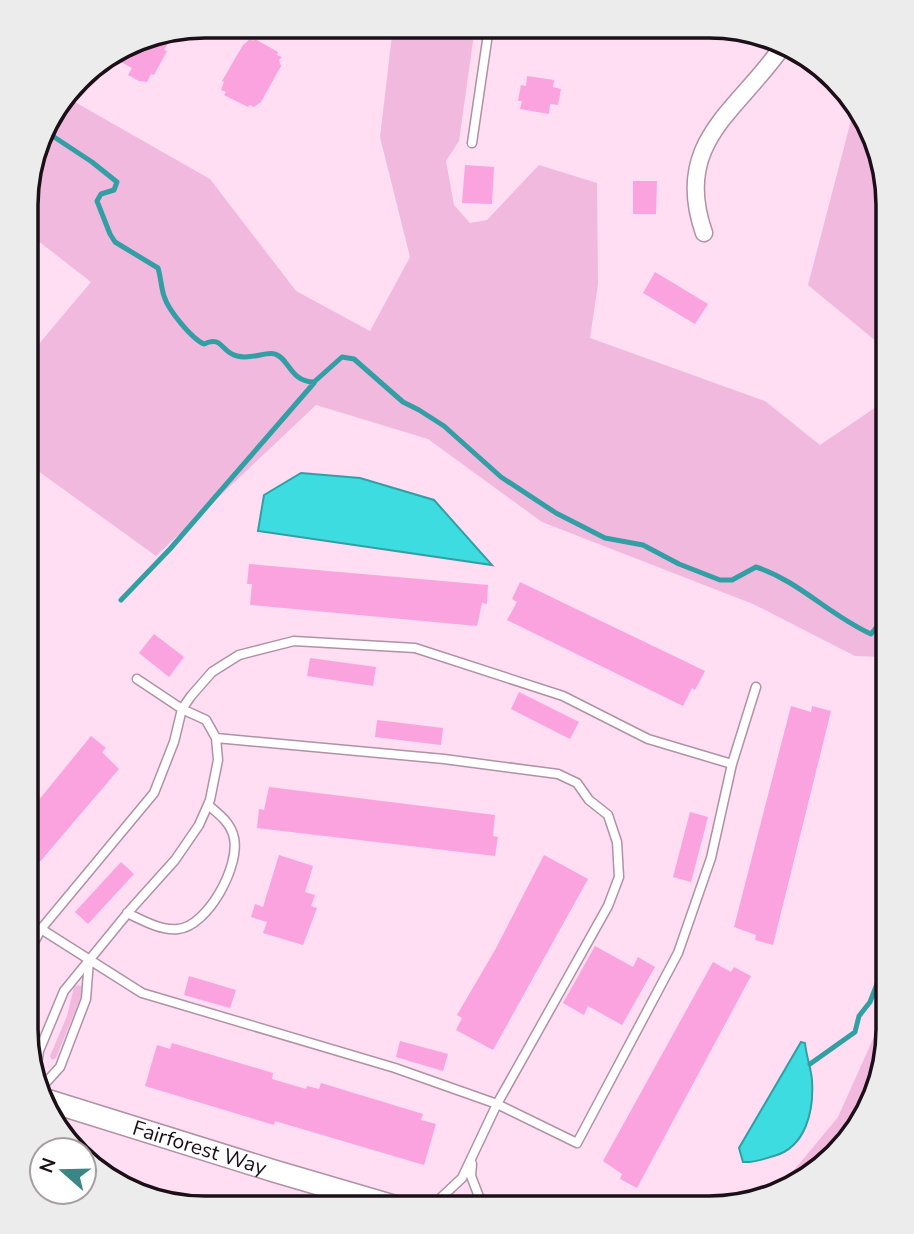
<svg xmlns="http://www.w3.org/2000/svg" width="914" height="1234" font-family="'Nunito Sans',sans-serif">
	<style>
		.green { fill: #f2b9de }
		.water { fill: #3cdce0; stroke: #329fa4; stroke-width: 2 }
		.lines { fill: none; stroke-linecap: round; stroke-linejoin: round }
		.stream { stroke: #329fa4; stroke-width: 5 }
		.building { fill: #fba3de }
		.lane-casing { stroke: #b091a5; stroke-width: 11 }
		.street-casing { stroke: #b091a5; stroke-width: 19 }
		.secondary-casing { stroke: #b091a5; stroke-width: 24 }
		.lane { stroke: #fff; stroke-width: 8 }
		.street { stroke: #fff; stroke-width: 16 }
		.secondary { stroke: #fff; stroke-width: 21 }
		.labels { text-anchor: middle; stroke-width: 5; stroke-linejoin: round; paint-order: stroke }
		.street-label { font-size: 21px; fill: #1b1017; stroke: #fff }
		.rim { fill: none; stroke: #1b1017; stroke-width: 3.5 }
	</style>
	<rect width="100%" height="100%" fill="#ffddf2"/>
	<path class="green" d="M393,27h82l-16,114 -13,20 8,44 16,18 17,-3 52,-55 58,18 1,101 -8,54 175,63 55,44 68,-46v258l-33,-1 -102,-52 -211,-82 -114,-83 -112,-34 -160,151 -129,-93 1,-106 63,-75 -63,-49v-51l22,-66 16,-19 144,82 86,112 74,40 40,-74 -30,-120z
		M854,109l15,17 19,79v146l-80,-66z
		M78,985l5,2v5l-27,66 -4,2 -2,-4 17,-40 7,-29z
		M887,1008v32l-30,88 -69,61 -12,3 62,-75z"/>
	<path class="water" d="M301,473l59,5 74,22 58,65 -234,-34 6,-36z
		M801,1042l4,1c1,12 6,25 7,37 2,31 -6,67 -38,76 -11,3 -20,7 -31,6l-4,-14z"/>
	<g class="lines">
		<path class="stream" d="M45,131l47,31 25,20 -3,8 -13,4 -4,7 13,33 5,8 43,26c3,10 3,19 6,28 4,14 28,43 40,48 18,-9 17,8 33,12 15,4 29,-5 38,-2 14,4 15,28 39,28l28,-25 12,2 49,43 16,8 25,16 57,51 55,36 49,25 38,7 36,19 41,16h12l24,-13c43,14 73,48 115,67l17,-21
			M121,600l49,-51 144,-166
			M810,1064l45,-32 4,-16 11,-14 7,-18 10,-6"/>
	</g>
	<path class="building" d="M158,34l11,7 -5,9 3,1 -13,24 -3,-1 -4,8 -8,-1 -11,-6 4,-7 -20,-11 36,-21z
		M250,39l3,2 2,-2 23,13 -1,3 5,2 -3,3 2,6 -20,36 -7,5 -4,-2 -2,2 -24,-12 2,-3 -5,-2 3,-8 -2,-1 21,-36z
		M527,76l27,4 -1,7 8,2 -3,16 -8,-1 -1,10 -29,-5 2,-8h-4l3,-16 5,1z
		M465,165l29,2 -2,37 -30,-1z
		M633,181h24l-1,33h-23z
		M655,272l53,32 -13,20 -52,-31z
		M249,564l239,21 -1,19 -5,-1 -5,23 -227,-21 2,-21h-5z
		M520,582l185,89 -10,19 -3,-2 -9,18 -176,-86 10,-18 -5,-3z
		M154,634l30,23 -15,20 -30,-24z
		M310,658l66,9 -3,19 -66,-10z
		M519,692l60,30 -9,17 -59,-30z
		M791,706l20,6 1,-6 19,5 -58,234 -18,-5 1,-5 -22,-8z
		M377,720l66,8 -2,17 -66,-8z
		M91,736l15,12 -4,4 17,17 -92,108v-56l6,-7 -4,-2z
		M269,787l226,28 -2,21 5,1 -3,19 -238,-28 2,-19 5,1z
		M690,812l18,5 -17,65 -18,-5z
		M279,855l34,11 -8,26 10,3 -4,11 6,2 -14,37 -40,-12 4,-11 -16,-5 4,-13 8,3z
		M544,855l44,24 -95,171 -37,-20 6,-12 -5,-3 38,-65z
		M121,862l13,12 -46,50 -13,-12z
		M595,946l38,21 5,-10 17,10 -33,58 -34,-19 -4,9 -21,-12z
		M713,962l18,10 3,-5 17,9 -114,212 -17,-9 2,-5 -19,-13z
		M189,976l47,14 -6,18 -46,-13z
		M400,1041l48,13 -5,17 -47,-14z
		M172,1043l101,30 -1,6 34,10 1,-3 12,3 2,-6 102,31 -2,6 15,4 -12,41 -149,-44 -1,4 -129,-39 12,-41 13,4z"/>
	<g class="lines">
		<defs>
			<path id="lane" d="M472,143l17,-116
				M216,738l228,21 114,15 19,9 12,17 19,15 9,27 2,35 -11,29 -111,198 -35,74 -31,29
				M732,764l24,-77
				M127,913c15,7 34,18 51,16 30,-3 62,-63 56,-91 -3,-15 -15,-24 -26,-33
				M26,958l15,-29 113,-136 20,-51 8,-33 9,-13 21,-24 27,-17 55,-14 121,7 148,48 85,43 84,25 -21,94 -33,95 -101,190 -80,-39 -102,-36 -253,-75 -101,-64
				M36,1071l3,-20 25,-60 67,-82 44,-49 24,-35 11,-25 8,-40 -2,-22 -10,-18 -24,-11 -45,-30
				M40,1089l20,-22 26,-68 3,-39
				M472,1164l-1,12 12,31"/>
			<path id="street" d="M704,233c-32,-91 34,-122 78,-186"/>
			<g id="secondary">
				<path id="s1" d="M43,1099l231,72 123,36"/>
			</g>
		</defs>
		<use href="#lane" class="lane-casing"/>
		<use href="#street" class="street-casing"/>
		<use href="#secondary" class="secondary-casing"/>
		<use href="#lane" class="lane"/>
		<use href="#street" class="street"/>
		<use href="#secondary" class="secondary"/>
	</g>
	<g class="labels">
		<g class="street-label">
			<text dy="7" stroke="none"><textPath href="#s1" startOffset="164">Fairforest Way</textPath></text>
		</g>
	</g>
	<path d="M0 0H914V1234H0ZM205 38H709A167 167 0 0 1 876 205V1029A167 167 0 0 1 709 1196H205A167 167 0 0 1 38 1029V205A167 167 0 0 1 205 38Z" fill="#edecec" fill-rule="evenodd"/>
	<path class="rim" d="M205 38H709A167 167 0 0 1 876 205V1029A167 167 0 0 1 709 1196H205A167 167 0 0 1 38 1029V205A167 167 0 0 1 205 38Z"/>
	<g transform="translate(63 1171) rotate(290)"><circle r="33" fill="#ffffff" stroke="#a49fa2" stroke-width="2"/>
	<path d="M0-5L12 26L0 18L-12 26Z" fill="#3c8587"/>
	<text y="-10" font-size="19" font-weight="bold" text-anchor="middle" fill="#1b1017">N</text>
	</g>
</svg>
